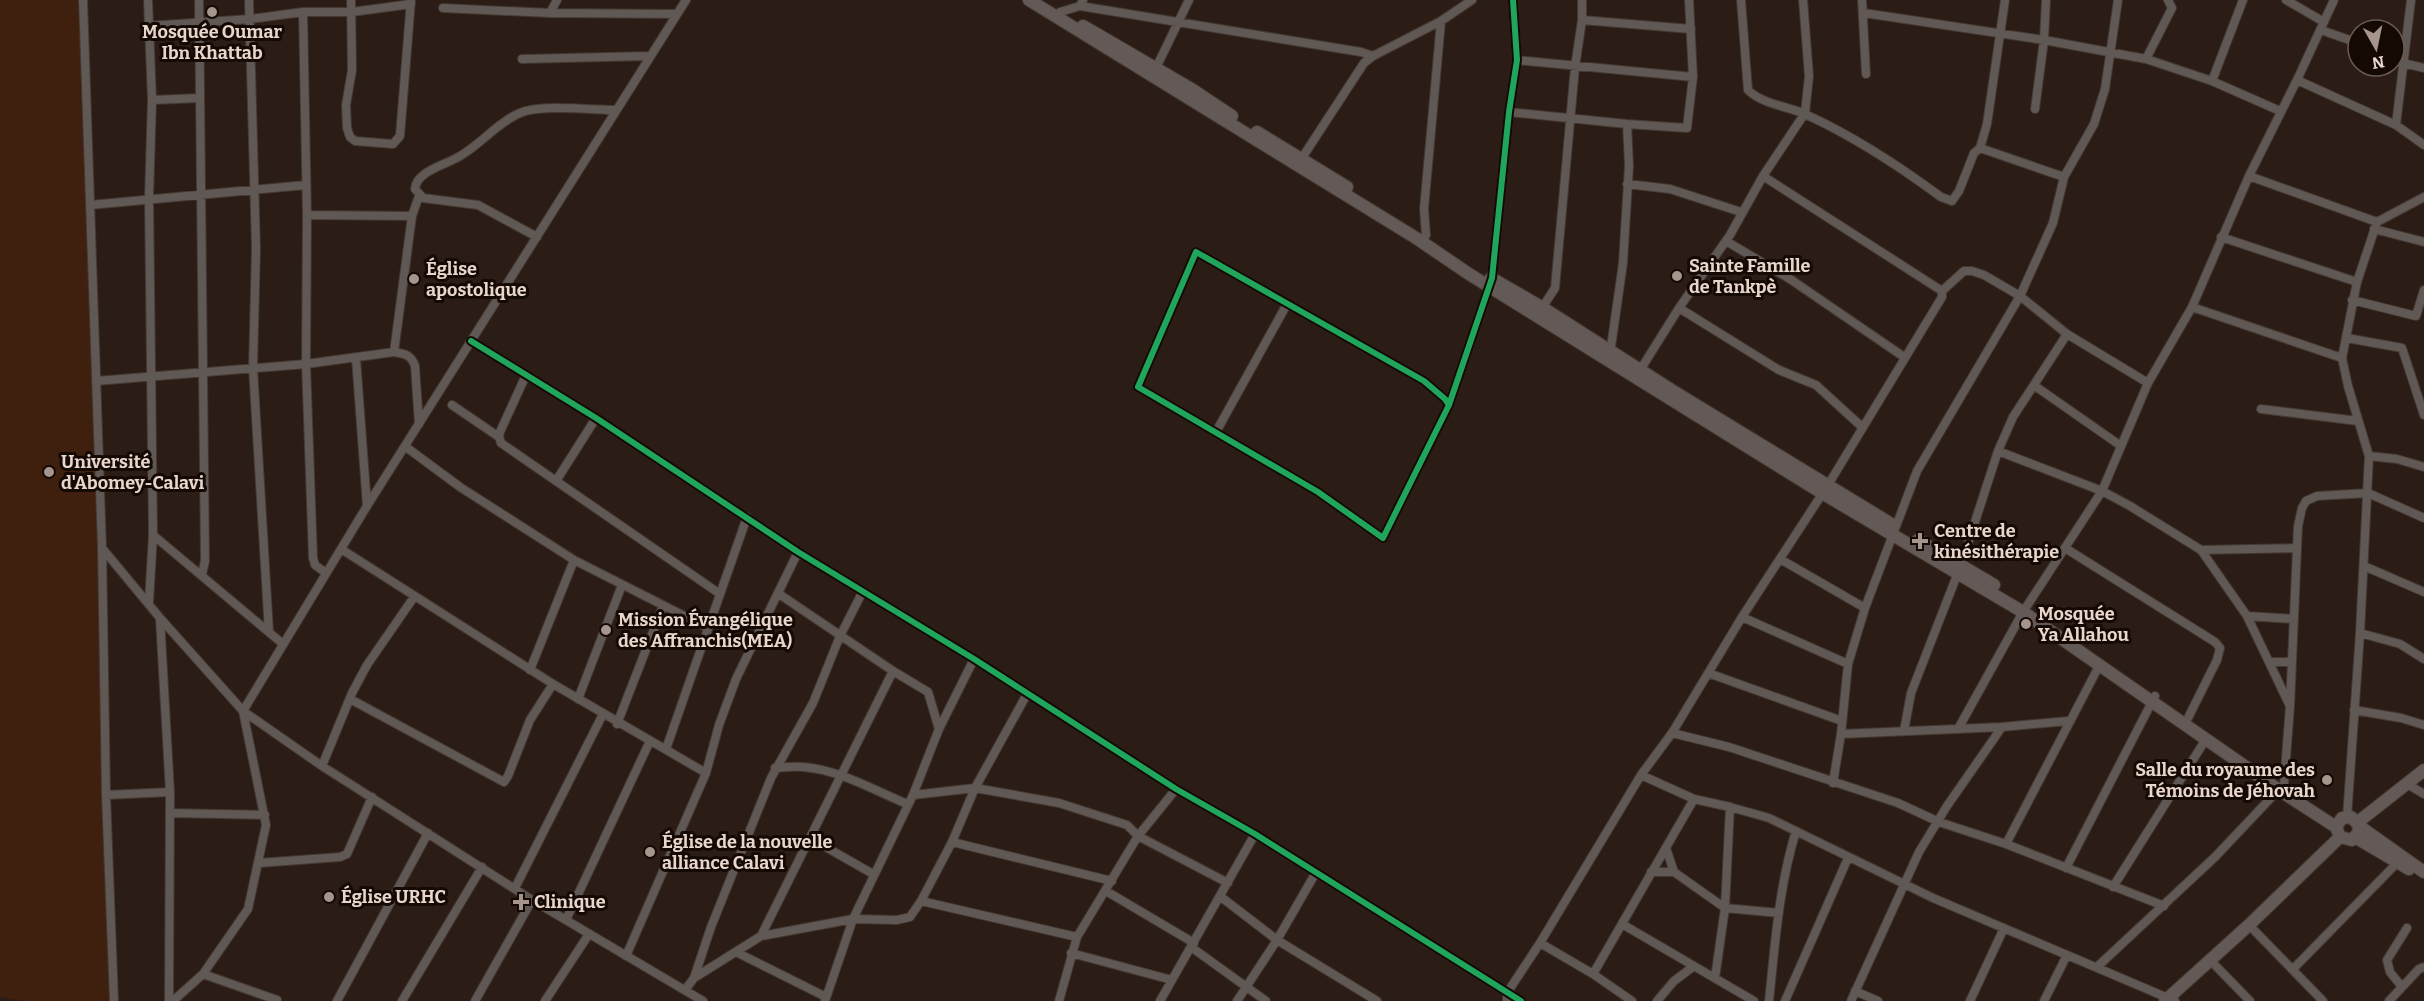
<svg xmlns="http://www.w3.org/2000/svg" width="2424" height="1001" font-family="Bitter,serif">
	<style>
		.built { fill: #3f200e }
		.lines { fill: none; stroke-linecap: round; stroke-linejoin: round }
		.street-casing { stroke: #443830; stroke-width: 10 }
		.secondary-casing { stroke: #443830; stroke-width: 14 }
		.street { stroke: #605855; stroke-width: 8 }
		.secondary { stroke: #635956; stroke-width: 12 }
		.cycleway-casing { stroke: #150904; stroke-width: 10 }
		.cycleway { stroke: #20a55d; stroke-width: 6 }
		.poi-dot { fill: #a6958c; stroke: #150904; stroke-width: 2 }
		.labels { text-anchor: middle; stroke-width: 6; stroke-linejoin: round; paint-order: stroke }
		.poi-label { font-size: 18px; font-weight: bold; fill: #e8d6cc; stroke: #150904; text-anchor: start }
	</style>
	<rect width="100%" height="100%" fill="#2b1d15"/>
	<path class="built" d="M0,0h78l11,225 22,776h-89l-22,-4z"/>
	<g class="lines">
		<defs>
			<path id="street" d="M83,0l19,548 4,247 8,206
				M148,0l4,100 -3,98 4,337 -4,67
				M199,0l6,561 -3,13
				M249,0l7,248 -3,120 16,264
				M351,0l1,70 -6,35 1,23 3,9 5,4 38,3 7,-8 11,-136
				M1741,0l7,90c15,15 41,16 59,25 48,22 92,51 134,82l11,4 7,-10 15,-38 6,-5 7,-24 18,-124
				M1862,0l4,74
				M2286,0l38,22
				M1080,6l281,46 12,4
				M443,8l107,5 127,1
				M303,12l4,203 -1,149 7,194 2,7 11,8
				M550,13l7,-13
				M1864,13l180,27 102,19 66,22 68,30
				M1056,18l4,-6 20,-6 3,-6
				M1582,20l109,9
				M149,26l101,-7 53,-7h49l59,-8
				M2321,30l37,13
				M2394,55l9,3
				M522,59l128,-3
				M2146,59l26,-51 -4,-8
				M1517,60l176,17
				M2403,63l21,5
				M1154,72l35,-72
				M2297,80l99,45 28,20
				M2212,81l31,-81
				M152,100l48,-2
				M2035,109l9,-69 2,-40
				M1509,112l118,12 60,4 6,-51 -4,-77
				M2396,125l15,-125
				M1980,148l84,29
				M1300,161l64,-98 9,-7 68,-35 31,-21
				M1763,176l179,115
				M2249,176l128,46
				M1627,184l43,5 71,23
				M90,205l216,-20
				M307,215l105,1 -18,136
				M412,216l7,-20
				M2374,229l50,13
				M537,237l-59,-32 -55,-7 -8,-9c1,-18 31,-24 45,-33 21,-12 38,-34 60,-43 21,-9 72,-3 96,-3
				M2221,237l136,45
				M1422,241l4,-6 -2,-26 17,-188
				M1726,241l64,38 114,78
				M2352,300l64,16 8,-26
				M2192,307l150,51
				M1679,308l100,62 37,15 46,42
				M1540,311l15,-23 20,-221 7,-47v-20
				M2347,338l55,10 22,67
				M471,341l125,77 202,134 176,107 202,130 79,45 266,167
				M1610,354l13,-91 6,-97 -2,-42
				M356,358l11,148
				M1639,372l40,-64 51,-73 33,-59 42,-63 4,-37 -6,-76
				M96,381l210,-17 88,-12c12,2 17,3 21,14l4,58
				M2035,386l86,60
				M452,405l47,32 2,6 219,151
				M1449,405l-4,-6 -21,-18 -228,-129 -58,135 180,105 65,46 66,-133 43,-127 17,-166 8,-52 -4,-60
				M2261,409l97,12
				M1216,432l71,-128
				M499,437l1,-5 26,-57
				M406,447l54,40 114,73 134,68
				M1998,451l104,40 28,15 71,44 46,66 42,88
				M2369,456l28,3 27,8
				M556,481l40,-63
				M153,535l130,109
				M102,548l58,70 83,93 79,55 210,134 171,101
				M2065,548l150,94 5,6 -3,12 -29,58
				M341,549l212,135 153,89
				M2201,550l95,-2
				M1780,559l85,49
				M2364,566l60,26
				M779,594l114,77 35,21 11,37
				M2247,616l47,3
				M1742,617l106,47
				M160,619l10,173 -1,209
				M2360,633l40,11 24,15
				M2270,662h22
				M530,670l44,-110
				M1708,673l134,48
				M350,699l154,83 4,-6 22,-56 23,-36
				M578,699l44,-114
				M2354,710l47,8 23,7
				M617,724l46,-118
				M1958,729l65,-117 79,-121 46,-108 44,-76 57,-131 48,-96 37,-80
				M1904,731l7,-38 50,-128 37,-114 15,-34 54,-83
				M1672,733l57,14 169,56 41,19 67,22 158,62
				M1841,734l161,-7 66,-6
				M666,749l81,-232
				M322,766l30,-73 15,-28 47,-68
				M775,768c10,-1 20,-2 29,-1 35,3 70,23 103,37
				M1641,775l53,24 36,8 -5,101 -10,70
				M1833,783l8,-49 7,-70 17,-56 52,-137 103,-175 33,-73 11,-46 30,-53 11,-35 13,-89
				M2407,784l17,10
				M106,795l64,-3
				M913,795l62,-7 84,15 68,22 11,11 90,47
				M1730,807l39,11 164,80 242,103
				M170,813l95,2
				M2347,817l13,-184 9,-177 -21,-70 -6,-28 15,-76 20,-60 47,-25
				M810,838l63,36
				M952,842l160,39
				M2006,844l93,-178
				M1666,848l8,24
				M259,863l81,-6 7,-3 25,-57
				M2066,868l89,-172
				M1651,872h23l51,36 54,5
				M2113,887l93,-148
				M515,888l88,-174
				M1106,891l88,52
				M1221,897l56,43 100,61
				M921,901l156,36
				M566,920l84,-179
				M1622,924l132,77
				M2249,925l74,76
				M761,936l132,-265
				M1540,943l53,31 39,27
				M1191,947l75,54
				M736,952l90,45
				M1071,953l101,27
				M626,956l80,-183 13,-48 17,-46 62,-127
				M2210,960l40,41
				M2097,967l118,-110 69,-73 6,-78 8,-180 4,-18 4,-7 11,-5 51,-3 56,25
				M2293,969l104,-106
				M203,974l74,26
				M1593,974l101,-175
				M694,978l17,-51 60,-149 42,-75 27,-67 23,-45
				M2402,987l-12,-15 -3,-12 20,-32
				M685,990l9,-12 67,-42 92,-17 44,1 13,-3 11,-16 31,-59 23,-54 52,-94
				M1855,991l23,10
				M173,1001l30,-27 45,-65 18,-84 -23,-114 124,-205 319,-506
				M337,1001l91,-168
				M402,1001l80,-134
				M475,1001l57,-101
				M545,1001l44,-67
				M825,1001l28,-82 60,-124 26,-66 35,-70
				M1059,1001l18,-64 61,-101 38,-47
				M1160,1001l95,-167
				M1237,1001l40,-61 38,-66
				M1507,1001v-8l33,-50 101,-168 31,-42 70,-116 86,-132 114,-188v-6l22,-20h8l12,4 36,21 47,38 81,49
				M1657,1001l17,-20 20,-15
				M1769,1001c6,-57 10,-115 27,-170
				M1785,1001l63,-143
				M1851,1001l68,-149 28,-46 55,-79
				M1970,1001l34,-73
				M2044,1001l23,-46
				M2389,1001l30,-32 5,-2"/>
			<path id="secondary" d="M1029,0l387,238 53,36 353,219 201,119 256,178 57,37 4,10 12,3 7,-8 -1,-8 -7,-7 -9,1 -6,9
				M1083,26l110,64 39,26
				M1257,132l90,55
				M1491,278l52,30 130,83 220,134
				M1918,540l76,45
				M2358,822l66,-52
				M2359,826l65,46
				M2355,837l54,32
				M2165,1001l84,-76 91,-88"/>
		</defs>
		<use href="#street" class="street-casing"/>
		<use href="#secondary" class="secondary-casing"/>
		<use href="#street" class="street"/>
		<use href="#secondary" class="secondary"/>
		<defs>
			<path id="cycleway" d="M471,341l125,77 202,134 176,107 202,130 79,45 266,167
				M1449,405l-4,-6 -21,-18 -228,-129 -58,135 180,105 65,46 66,-133 43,-127 17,-166 8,-52 -4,-60"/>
		</defs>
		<use href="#cycleway" class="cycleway-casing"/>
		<use href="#cycleway" class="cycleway"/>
	</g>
	<g class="poi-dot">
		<circle cx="212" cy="12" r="6"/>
		<circle cx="1677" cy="276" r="6"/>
		<circle cx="414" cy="279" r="6"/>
		<circle cx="49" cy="472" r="6"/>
		<path d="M1917 532h6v6h6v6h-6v6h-6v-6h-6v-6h6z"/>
		<circle cx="2026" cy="624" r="6"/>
		<circle cx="606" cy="630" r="6"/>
		<circle cx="2327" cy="780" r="6"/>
		<circle cx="650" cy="852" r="6"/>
		<circle cx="329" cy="897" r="6"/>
		<path d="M518 893h6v6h6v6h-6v6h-6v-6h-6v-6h6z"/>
	</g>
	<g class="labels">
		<g class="poi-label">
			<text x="212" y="38" text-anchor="middle">Mosquée Oumar<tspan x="212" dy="21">Ibn Khattab</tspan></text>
			<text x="1689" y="272">Sainte Famille<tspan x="1689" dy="21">de Tankpè</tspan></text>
			<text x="426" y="275">Église<tspan x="426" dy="21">apostolique</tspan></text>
			<text x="61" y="468">Université<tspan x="61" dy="21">d'Abomey-Calavi</tspan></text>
			<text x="1934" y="537">Centre de<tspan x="1934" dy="21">kinésithérapie</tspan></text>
			<text x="2038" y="620">Mosquée<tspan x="2038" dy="21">Ya Allahou</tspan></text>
			<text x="618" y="626">Mission Évangélique<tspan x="618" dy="21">des Affranchis(MEA)</tspan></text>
			<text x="2315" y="776" text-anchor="end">Salle du royaume des<tspan x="2315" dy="21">Témoins de Jéhovah</tspan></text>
			<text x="662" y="848">Église de la nouvelle<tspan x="662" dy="21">alliance Calavi</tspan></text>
			<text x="341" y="903">Église URHC</text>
			<text x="534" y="908">Clinique</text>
		</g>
	</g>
	<g transform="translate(2376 48) rotate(171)"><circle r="28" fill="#150904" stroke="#695b54" stroke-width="1.5"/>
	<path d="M0-4.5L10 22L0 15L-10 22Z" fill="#a6958c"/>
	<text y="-9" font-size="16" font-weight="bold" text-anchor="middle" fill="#e8d6cc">N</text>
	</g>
</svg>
